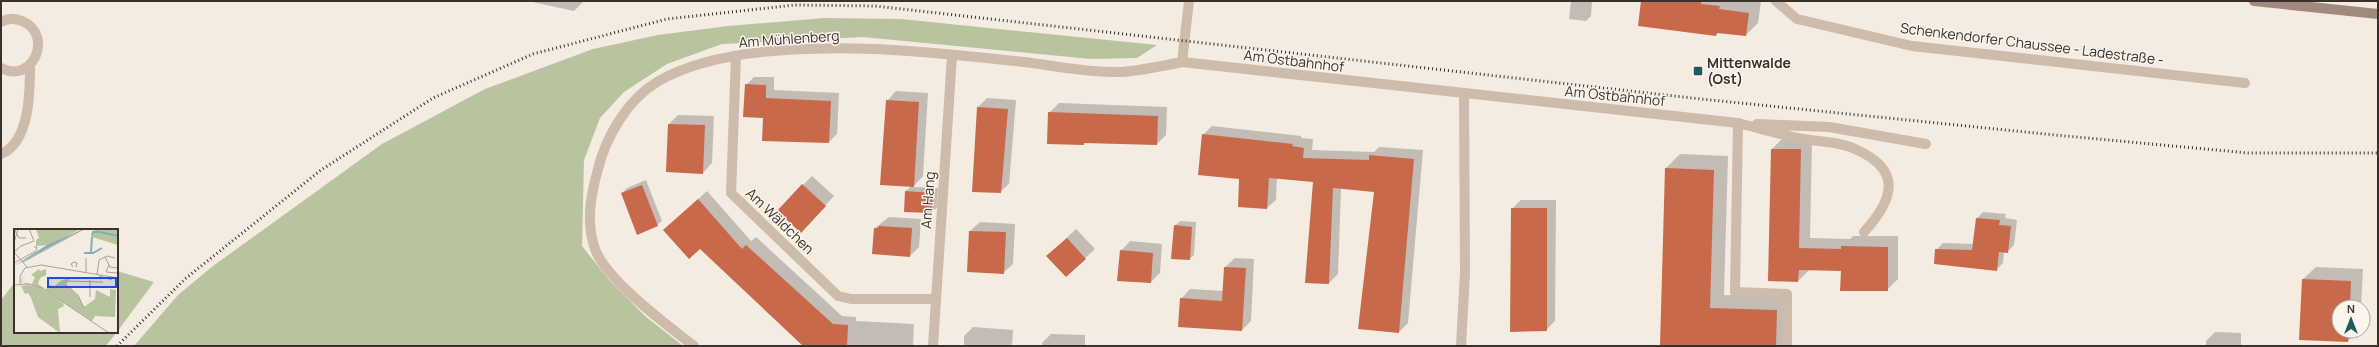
<svg xmlns="http://www.w3.org/2000/svg" width="2379" height="347" font-family="Manrope,sans-serif">
	<style>
		.green { fill: #b8c4a0 }
		.shadow { fill: #0003 }
		.building { fill: #c8694b }
		.lines { fill: none; stroke-linecap: round; stroke-linejoin: round }
		.lane { stroke: #cdbbac; stroke-width: 10 }
		.street { stroke: #cdbbac; stroke-width: 10 }
		.secondary { stroke: #a18a7d; stroke-width: 10 }
		.rail { stroke: #3b302b; stroke-width: 3; stroke-dasharray: 1 3; stroke-linecap: butt }
		.poi-dot { fill: #1f5a5e; stroke: #fbf5ee; stroke-width: 1.5 }
		.labels { text-anchor: middle; stroke-width: 3; stroke-linejoin: round; paint-order: stroke }
		.street-label { font-size: 14px; fill: #3b302b; stroke: #fbf5ee }
		.poi-label { font-size: 14px; font-weight: bold; fill: #3b302b; stroke: #fbf5ee; text-anchor: start }
		.inset-river { fill: none; stroke: #7fb0b2; stroke-width: 2 }
		.inset-road { fill: none; stroke: #aaa098; stroke-width: 1 }
		.view { fill: #1d4ed8; fill-opacity: 0.15; stroke: #1d4ed8; stroke-width: 2 }
		.inset-edge { fill: none; stroke: #3b302b; stroke-width: 2 }
	</style>
	<rect width="100%" height="100%" fill="#f4ebe1"/>
	<path class="green" d="M824,18l77,1 256,26 -20,13 -46,1 -228,-22 -141,7 -55,20 -43,28 -24,26 -16,42 -2,86 28,35 35,35 38,30h-549l44,-51 35,-29 169,-122 103,-55 108,-40 65,-14 70,-9z
		M117,271l37,11 -37,50z
		M15,282v50h102l-11,14h-105v-46z"/>
	<path class="shadow" d="M528,1h56l-10,10z
		M1571,1h21l-1,15 -5,5 -17,-2z
		M1642,1h119l-3,22 -12,12 -27,-3 -3,3z
		M754,77h20v13l65,3 -2,41 -8,8 -65,-25 -18,-32z
		M896,91l32,2 -5,83 -10,11 25,1 -1,19 -5,5 -26,-21 6,-6 -25,-84z
		M987,98l29,2 -7,84 -9,8 -22,-85z
		M1059,103l108,4 -1,28 -9,9 -71,-2 -2,2 -35,-31z
		M678,115l36,1 -2,47 -9,10 -34,-49z
		M1212,126l89,10v2l12,1 -1,11 62,2 5,-5 44,3 -15,173 -9,9 -24,-141 -34,-3 -3,86 -9,9 -15,-102 -37,-3 -1,22 -9,8 -64,-73z
		M1783,138l29,1 -2,99 40,1 3,-3h45v43l-11,11 -45,-20h-33l-11,11 -26,-132z
		M1680,154l48,2 -4,139 67,1 -2,50h-128l5,-178z
		M812,176l22,20 -24,26 -7,-37z
		M646,180l16,41 -5,4 -35,-32 5,-5z
		M707,191l44,50 5,-4 86,79 14,1v4l58,3 -1,22h-99l-141,-124z
		M1521,200h35l-1,121 -9,9 -34,-121z
		M1983,212l23,2 -1,4 12,2 -3,25 -7,7h-3l-1,11 -7,7 -60,-20 7,-7 31,1 3,-26z
		M889,217l32,2 -2,28 -9,9 -35,-28z
		M1180,221l16,1 -2,33 -5,4 -14,-33z
		M980,222l35,2 -2,40 -10,9 -33,-42z
		M1076,229l19,20 -29,27 -9,-29z
		M1130,241l32,3 -2,29 -9,9 -30,-31z
		M1235,258l19,1 -3,62 -9,9 -61,-31 9,-10 34,2 1,-24z
		M2316,267l47,2 -2,38h-22v24h19l-10,10 -48,-2 3,-60z
		M973,327l40,3 -1,16h-48v-10z
		M2215,332l26,1v13h-35v-5z
		M1051,334l34,1v11h-43v-3z"/>
	<path class="building" d="M1641,1h60v3l19,2 -1,3 30,4 -3,23 -29,-3 -1,3 -78,-10z
		M745,84l21,1v13l65,3 -2,42 -67,-2 1,-23 -20,-1z
		M886,100l33,2 -5,85 -34,-2z
		M977,107l31,2 -7,84 -29,-1z
		M1048,112l110,4 -1,29 -73,-2v2l-37,-1z
		M668,124l37,1 -2,49 -37,-2z
		M1202,134l91,10 -1,2 12,2 -1,10 66,2v-5l45,4 -15,174 -41,-4 16,-137 -41,-4 -4,96 -24,-1 8,-101 -44,-4 -2,31 -29,-2 1,-28 -41,-4z
		M1771,149h30l-2,99 42,1v-3l47,1v44h-48l1,-20 -42,-1 -1,12 -30,-1z
		M1665,168l49,2 -4,138 67,2 -1,36h-116z
		M802,184l24,22 -25,27 -24,-22z
		M642,185l16,41 -21,9 -16,-42z
		M905,191l28,2 -1,20 -28,-1z
		M698,199l44,50 4,-4 87,79 15,1 -1,21h-44l-103,-97 -11,10 -26,-29z
		M1511,208h36v123l-37,1z
		M1976,218l24,2 -1,5 12,1 -3,27 -9,-1 -2,19 -63,-7 1,-15 37,1z
		M1174,225l18,2 -2,33 -19,-1z
		M879,226l33,2 -2,29 -38,-3 2,-26h4z
		M969,231l37,1 -2,42 -37,-2z
		M1067,238l19,21 -20,18 -20,-21z
		M1120,250l33,3 -2,30 -34,-2z
		M1224,267l22,1 -4,63 -64,-4 2,-29 42,3z
		M2302,279l49,2 -1,26h-11v24h10l-1,11 -49,-2z"/>
	<g class="lines">
		<path class="lane" d="M1776,1l21,18 115,27 333,37
			M1,22c7,-4 14,-4 21,-1 33,14 10,64 -21,47
			M1738,123l-3,169 52,2v52
			M1738,123c20,5 40,11 60,15 18,4 41,3 57,11 48,21 39,50 9,83
			M1757,124l72,3 97,17
			M1,154c29,-12 29,-62 29,-89"/>
		<path class="street" d="M736,56l-5,137 107,103 13,3h85
			M1182,62l7,-61
			M694,346c-27,-21 -91,-68 -100,-100 -8,-26 -3,-52 4,-77 8,-32 29,-69 59,-87 88,-52 267,-31 367,-20 32,4 66,11 99,10 20,-2 40,-6 59,-10l556,61
			M933,346l19,-290
			M1461,346l4,-73 -1,-178"/>
		<path class="secondary" d="M2254,1l124,13"/>
		<path class="rail" d="M117,346l68,-67 136,-109 112,-72 100,-44 134,-35 128,-14 80,1 826,93 354,36 193,18h130"/>
	</g>
	<rect class="poi-dot" x="1693" y="66" width="10" height="10" rx="2"/>
	<g class="labels">
		<g class="street-label">
			<text transform="translate(789 39) rotate(-4)" y="5">Am Mühlenberg</text>
			<text transform="translate(2032 44) rotate(7)" y="5">Schenkendorfer Chaussee - Ladestraße -</text>
			<text transform="translate(1294 61) rotate(7)" y="5">Am Ostbahnhof</text>
			<text transform="translate(1615 96) rotate(6)" y="5">Am Ostbahnhof</text>
			<text transform="translate(928 200) rotate(-86)" y="5">Am Hang</text>
			<text transform="translate(780 221) rotate(44)" y="5">Am Wäldchen</text>
		</g>
		<g class="poi-label">
			<text x="1707" y="68">Mittenwalde<tspan x="1707" dy="16">(Ost)</tspan></text>
		</g>
	</g>
	<g transform="translate(14 229)">
		<rect width="104" height="104" fill="#f4ebe1"/>
		<path d="M22,0h44l-30,16 -14,1v-6l3,-2zM82,0h22v16l-26,-8v-5zM25,40l1,2 6,-2v6l-6,3 -2,6 7,5 -24,-7 2,-9 -1,9 10,2 3,-7 -4,-2zM58,49l9,1h-12l-4,5 13,12 6,11 11,-8 1,-9 14,7v-8l6,1 -1,27 -20,-1 -3,5 -47,-31 4,-5 4,1 -1,2 10,-8zM13,56l14,3 22,15 1,3 -6,3 2,24 -22,-16 -7,-19 -3,-5 -3,1 -4,-8z" fill="#b8c4a0"/>
		<path d="M69,0l-52,28 -17,9 33,-21z" fill="#7fb0b2"/>
		<path class="inset-river" d="M78,7l1,-4h7l18,4M77,23l1,-15M70,24h9l9,-5"/>
		<path class="inset-road" d="M0,0l5,9h7M0,14l4,-14M0,23l7,-6 13,-5 -5,-12M0,23l13,15M91,28l5,10 7,1M9,33l61,-33M0,34l22,-12 1,-4h-3M95,36l-3,7 11,1M59,38l-2,-3 3,-2 3,1 -1,4M72,43v-14M83,46l2,-15 8,-4 8,2M85,47l13,4M6,55v-8l5,-8 16,-3 77,13M0,56l14,-1 14,4 67,45M76,68v-17M70,79l-6,-13 -12,-10v-4l37,1"/>
		<path class="view" d="M34,49h68v9h-68z"/>
		<rect width="104" height="104" class="inset-edge"/>
	</g>
	<rect width="2379" height="347" fill="none" stroke="#3b302b" stroke-width="4"/>
	<g transform="translate(2351 319)"><circle r="19" fill="#fbf5ee" stroke="#aea6a0"/>
	<path d="M0-3L7 15L0 10L-7 15Z" fill="#1f5a5e"/>
	<text y="-6" font-size="11" font-weight="bold" text-anchor="middle" fill="#3b302b">N</text>
	</g>
</svg>
